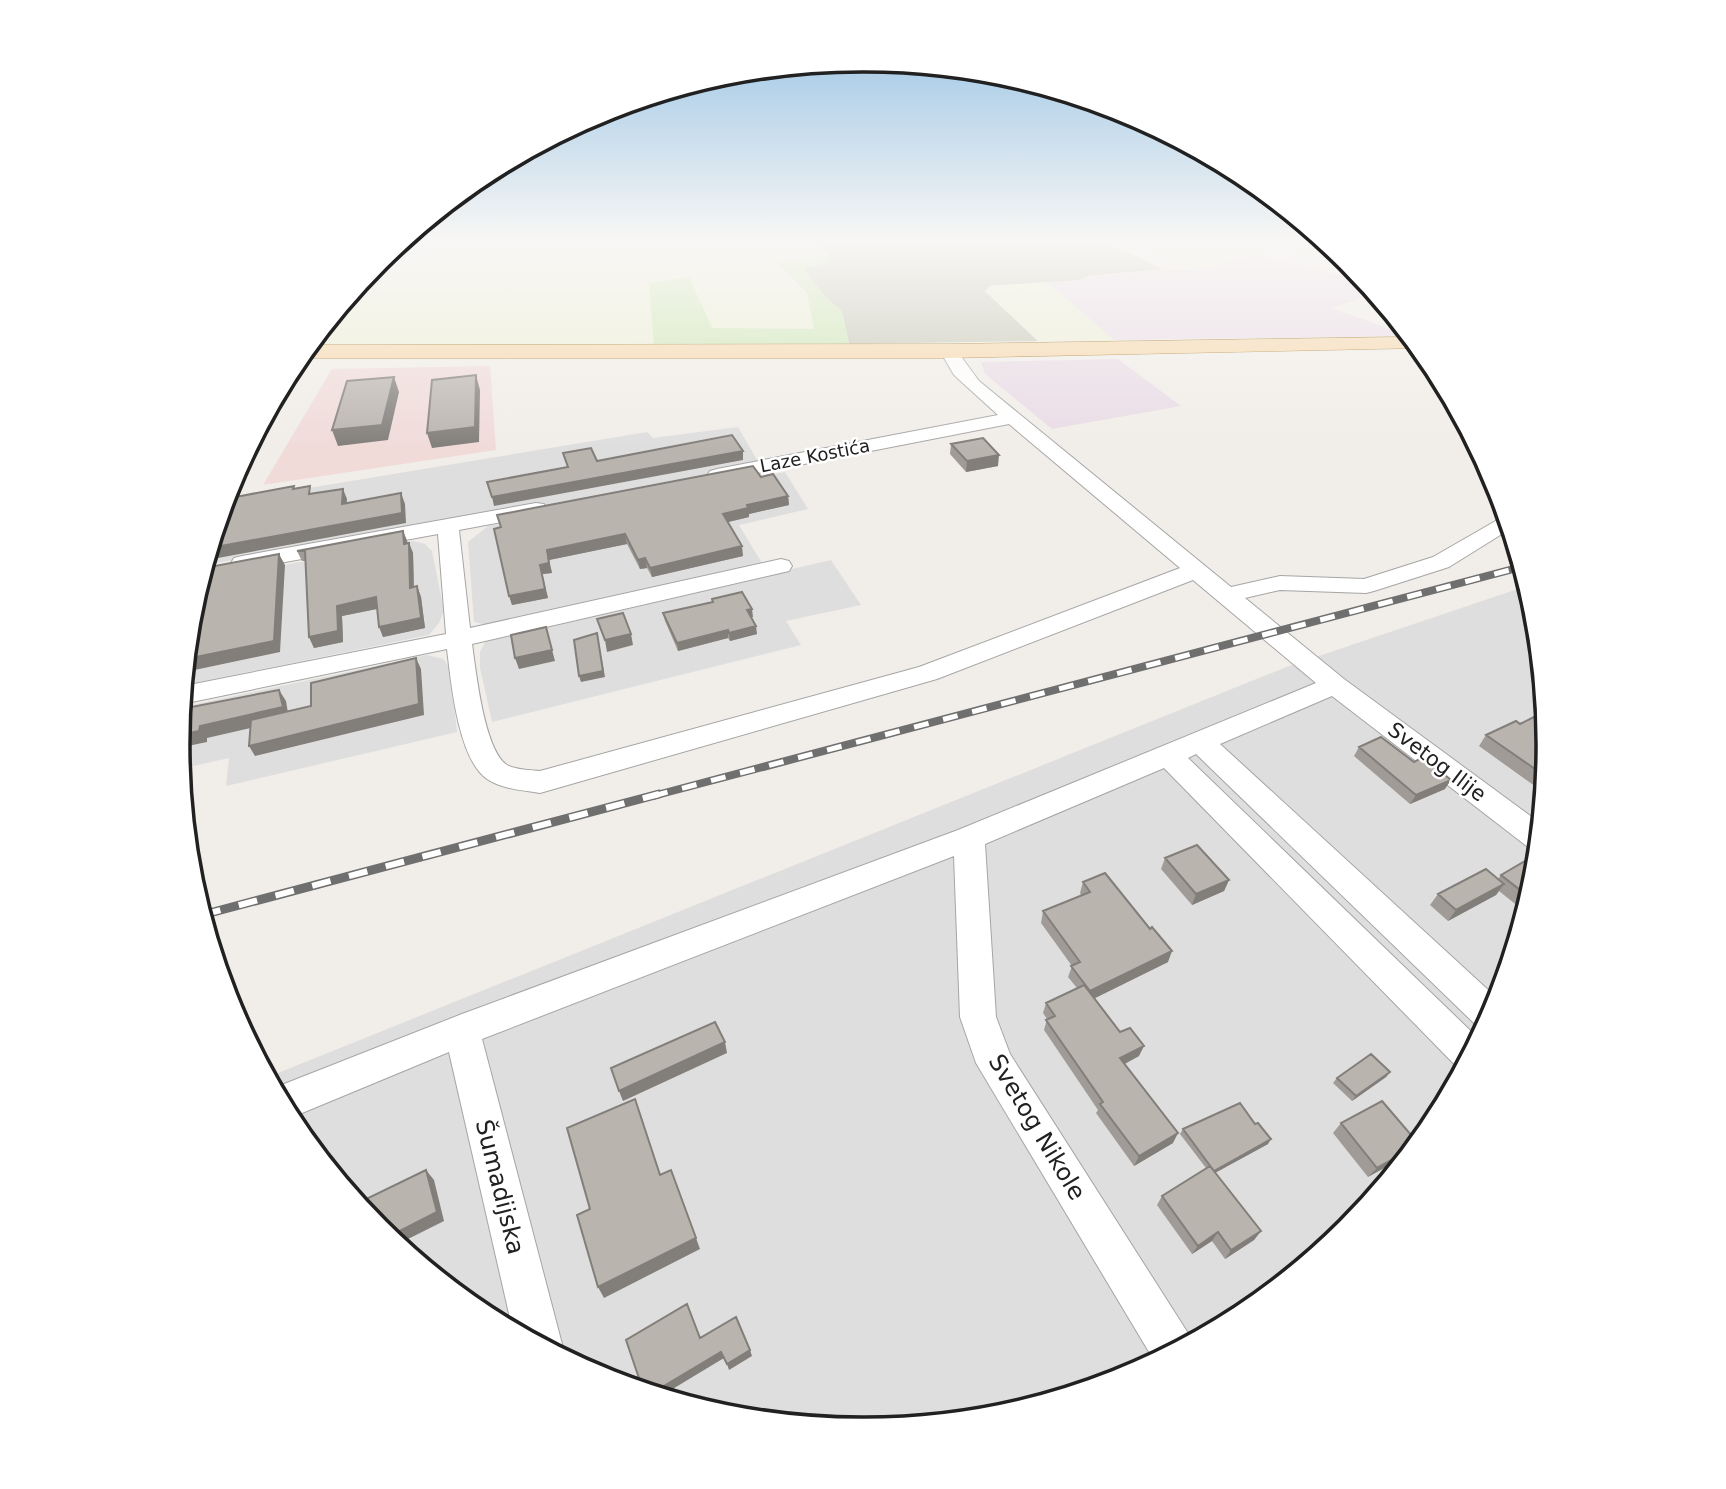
<svg xmlns="http://www.w3.org/2000/svg" width="1726" height="1489" font-family="'DejaVu Sans',sans-serif">
	<style>
		.residential { fill: #dfdede }
		.commercial { fill: #f0dbd9 }
		.industrial { fill: #e9dbe6 }
		.construction { fill: #c5c5b4 }
		.farmland { fill: #eceed5 }
		.grass { fill: #cbe7b2 }
		.lines { fill: none; stroke-linecap: round; stroke-linejoin: round }
		.canal { fill: #accfdb; fill-rule: evenodd }
		.minor-casing { stroke: #a5a5a5; stroke-width: 2 }
		.major-casing { stroke: #956a09; stroke-width: 1 }
		.minor { fill: #fff; fill-rule: evenodd }
		.major { fill: #f7d6a8; fill-rule: evenodd }
		.rail-far1-casing { stroke: #6f6f6f; stroke-width: 8 }
		.rail-casing { stroke: #6f6f6f; stroke-width: 9 }
		.rail-far1 { stroke: #fff; stroke-width: 5; stroke-dasharray: 15; stroke-linecap: butt }
		.rail { stroke: #fff; stroke-width: 6; stroke-dasharray: 19; stroke-linecap: butt }
		.wall { fill: #a09b96 }
		.shaded-wall { fill: #827e7a }
		.building { fill: #bab4ae; stroke: #827e7a; stroke-width: 2 }
		.labels { text-anchor: middle; stroke-width: 5; stroke-linejoin: round; paint-order: stroke }
		.far-street-label { font-size: 18px; fill: #212121; stroke: #fff }
		.street-label { font-size: 21px; fill: #212121; stroke: #fff }
		.near-street-label { font-size: 24px; fill: #212121; stroke: #fff }
		.rim { fill: none; stroke: #212121; stroke-width: 3.5 }
	</style>
	<rect width="100%" height="100%" fill="#f1eee9"/>
	<path class="residential" d="M738,427l23,40 -556,98 19,-63 423,-70 6,6z
		M785,472l23,37 -69,16 23,38 -275,62 -13,-3 -6,-80 20,-16z
		M413,541l12,3 7,7 12,60 -5,12 -10,12 -245,50 7,-75 9,-29z
		M831,560l30,45 -75,16 15,24 -309,77 -12,-54v-16l6,-12z
		M1527,586l8,25 13,134 -13,134 -39,128 -64,118 -85,104 -104,85 -118,64 -129,38 -133,13 -134,-13 -128,-39 -119,-63 -104,-85 -85,-104 -25,-48 1021,-411z
		M427,655l16,4 7,8 7,65 -231,54 3,-28 -49,11 -2,-25 4,-37z"/>
	<path class="commercial" d="M490,366l6,84 -233,35 69,-116z"/>
	<path class="industrial" d="M1252,253l114,29 9,12 -43,14 77,28 -295,4 -67,-58 115,-13 38,2z
		M1118,359l63,47 -129,23 -67,-55 -4,-12z"/>
	<path class="construction" d="M811,240h292l59,29 -73,7 -10,4 -89,6 -5,5 53,50 -189,3 -7,-32 -20,-19 -18,-24 25,-8v-5z"/>
	<path class="farmland" d="M455,240h356l18,16 -52,6 30,31 13,51 -511,1 40,-48 11,-9z
		M1122,240h200l29,24 -79,-19 -72,26z
		M1047,282l67,58 -76,1 -53,-50 5,-5z"/>
	<path class="grass" d="M829,256l-1,7 -24,6 18,24 20,19 7,32 -195,2 -5,-63 40,-6 23,51 102,1 -7,-36 -31,-31z"/>
	<g class="lines">
		<path class="canal" d="M422,240h15l-62,34h-8l10,-12z"/>
		<defs>
			<path id="minor" d="M948,346l6,1 25,34 252,206 49,-11 84,3 69,-22 73,-42 4,14 -61,38 -75,24 -8,2 -86,-3 -35,8 99,81 196,144 -2,27 -10,-3 -196,-151 -112,48 278,255 -14,30 -6,-2 -282,-273 -8,4 291,281 -17,30 -5,-2 -293,-299 -179,76 11,173 14,37 183,287 -38,21 -179,-299 -16,-46 -6,-161 -472,183 80,305 -5,10 -44,-23 -64,-279 -159,66 -16,-30 188,-74 496,-184 358,-147 -123,-103 -256,99 -397,114c-17,-3 -39,-4 -53,-14 -29,-20 -36,-97 -40,-130l-265,55 2,-18 262,-52 -8,-100 -196,36 -8,-2 -3,-5 3,-5 8,-2 294,-53 8,1 3,5 -3,5 -85,16 11,98 311,-69 8,2 3,5 -3,5 -317,73c4,27 12,106 35,121 9,5 23,5 33,6l379,-104 261,-99 -171,-144 -292,57 -7,-2 -3,-4 3,-4 7,-2 281,-54 -44,-40 -14,-24z"/>
			<path id="major" d="M1410,337l10,11 -472,10h-649l10,-13 639,-1z"/>
		</defs>
		<use href="#minor" class="minor-casing"/>
		<use href="#major" class="major-casing"/>
		<use href="#minor" class="minor"/>
		<use href="#major" class="major"/>
		<defs>
			<path id="rail-far1" d="M653,796l868,-229"/>
			<path id="rail" d="M202,915l457,-121"/>
		</defs>
		<use href="#rail-far1" class="rail-far1-casing"/>
		<use href="#rail" class="rail-casing"/>
		<use href="#rail-far1" class="rail-far1"/>
		<use href="#rail" class="rail"/>
	</g>
	<path class="wall" d="M951,444l47,22 -32,6 -16,-18z
		M761,477l27,19 1,9 -40,9v3l-21,5 15,34 -91,21 -5,-9 -7,1 -13,-25 -78,16 3,13 -10,1 6,24 -36,7 -18,-76z
		M403,531l5,12h1l4,10 1,34 3,-1 4,11 4,31 -42,9 -6,-28 -35,7 1,26 -29,6 -5,-11 -3,-76h-4l-5,-10z
		M712,599l41,18h-2l6,17 -27,7 -2,-3 -50,13 -13,-30 -2,-8 49,-11z
		M1486,735l62,10 -5,47 -64,-46z
		M1359,747l55,15 31,27 -35,15 -56,-48z
		M1165,858l64,22 -5,11 -32,14 -31,-36z
		M1501,875l34,4 -10,31 -1,1 -25,-20 -3,4 -48,26 -18,-16 8,-11 60,-15z
		M1083,882l85,80 -73,36 44,58 -14,8 48,79 -39,23 -38,-53 2,-3 -54,-80 3,-11 -4,-6 3,-10 31,-15 -9,-11 4,-11 -31,-43 2,-12 39,-15 -2,-3z
		M1390,1072l-4,5 -34,24 -19,-18 4,-5z
		M1341,1123l77,20 -50,34 -35,-44z
		M1183,1129l85,15 -53,29 46,58 -7,9 -29,19 -13,-18 -20,13 -35,-49 5,-9 44,-28 -26,-34z"/>
	<path class="shaded-wall" d="M476,375l4,15 -1,52 -47,6 -5,-15z
		M394,377l5,15 -11,48 -50,6 -6,-16z
		M743,451v9l-249,46 -2,-9z
		M999,455l-1,11 -32,6 1,-11z
		M343,489l4,10 -1,15 -4,-10z
		M401,493l4,11 1,19 -199,37 3,-12z
		M788,496l1,9 -40,9v3l-25,6 -1,-9 24,-9z
		M403,531l4,10 1,13 -4,-10z
		M625,534l2,10 -78,16 3,13 -10,1 6,24 -36,7 -3,-9 38,-46z
		M409,543l4,10 1,45 -4,-10z
		M742,546l1,10 -91,21 -2,-9z
		M279,554l6,11 -5,87 -95,20 1,-13z
		M645,558l2,10 -7,1 -2,-9z
		M417,586l4,11 4,31 -42,9 -4,-10z
		M376,597l5,11 -39,8 1,26 -29,6 -5,-11 28,-31z
		M752,609l1,8 -5,1 -1,-8z
		M756,626l1,8 -27,7 -1,-8z
		M546,627l9,34 -36,8 -4,-11z
		M728,630v8l-50,13 -1,-8z
		M631,634l2,11 -26,7 -2,-12z
		M598,639l7,38 -24,5 -2,-6z
		M416,658l5,11 3,46 -169,41 -6,-10z
		M279,690l7,11 3,18 -82,19v4l-29,6 1,-13z
		M1451,780l-6,9 -35,15 6,-9z
		M1229,880l-5,11 -32,14 4,-11z
		M1504,884l-8,11 -48,26 8,-11z
		M1172,951l-4,11 -81,40 3,-11z
		M725,1042l2,11 -104,48 -4,-10z
		M1144,1046l-5,10 -23,12 4,-10z
		M1390,1072l-4,5 -34,24 4,-5z
		M1178,1133l-5,10 -39,23 5,-10z
		M1271,1139l-3,5 -57,31 3,-4z
		M1415,1147l-7,8 -40,22 9,-9z
		M426,1170l8,10 10,41 -46,23 -10,-7z
		M1261,1231l-7,9 -29,19 6,-9z
		M1218,1232l-6,9 -20,13 6,-8z
		M696,1238l4,11 -96,49 -6,-11z
		M750,1350l2,6 -23,14 -2,-6z
		M721,1352l3,6 -63,38 -9,-3z"/>
	<path class="building" d="M476,375l-1,52 -48,6 5,-53z
		M394,377l-12,48 -50,5 15,-49z
		M732,435l11,16 -251,46 -5,-15 81,-15 -5,-14 28,-5 6,13z
		M983,438l16,17 -32,6 -16,-17z
		M753,466l8,11 12,-3 15,22 -41,9 1,3 -25,6 19,32 -92,22 -5,-10 -7,2 -13,-26 -78,16 2,13 -9,2 5,24 -36,7 -15,-67 7,-2 -4,-12z
		M294,486l-1,3 17,-3 -1,8 34,-5 -1,15 59,-11 1,20 -192,35 7,-23 11,-2 2,-25z
		M403,531l1,13 5,-1 1,45 7,-2 4,32 -42,9 -3,-30 -39,9 1,25 -29,6 -4,-86h-8z
		M279,554l-5,87 -88,18 5,-49 13,-42z
		M742,592l10,17 -5,1 9,16 -27,7 -1,-3 -51,13 -14,-30 50,-11 -1,-3z
		M623,613l8,21 -26,6 -8,-21z
		M546,627l6,23 -37,8 -4,-23z
		M597,633l6,38 -24,5 -5,-36z
		M416,658l3,46 -170,42 2,-26 60,-14v-23z
		M279,690l4,17 -83,19 -1,5 -20,4 2,-26z
		M1536,716l10,6 2,23 -3,31 -59,-41 30,-14 4,3z
		M1381,737l33,25 9,-5 28,23 -35,15 -57,-48z
		M1197,845l32,35 -33,14 -31,-36z
		M1537,854l-2,25 -6,18 -28,-22z
		M1486,869l18,15 -48,26 -18,-16z
		M1105,873l45,56 2,-2 20,24 -82,40 -19,-25 9,-4 -37,-51 47,-19 -7,-10z
		M1084,985l36,47 10,-4 14,18 -24,12 58,75 -39,23 -39,-52 3,-2 -57,-82 9,-4 -9,-13z
		M715,1022l10,20 -106,49 -8,-23z
		M1371,1054l19,18 -34,24 -19,-18z
		M635,1099l25,76 11,-5 25,68 -98,49 -21,-72 13,-6 -23,-81z
		M1382,1101l36,42 -3,4 -38,21 -36,-45z
		M1240,1103l15,21 3,-1 13,16 -57,32 -31,-42z
		M1210,1166l51,65 -30,19 -13,-18 -20,14 -36,-50z
		M426,1170l11,42 -49,25 -10,-8 -15,-19 -1,-9z
		M687,1304l13,34 36,-21 14,33 -23,14 -6,-12 -69,41 -9,-3 -17,-50z"/>
	<linearGradient id="sky" x2="0" y2="1"><stop stop-color="#90bfe3"/><stop offset="0.54" stop-color="#f9f7f5"/><stop offset="1" stop-color="#f9f7f5" stop-opacity="0"/></linearGradient>
	<rect width="1726" height="448" fill="url(#sky)"/>
	<g class="labels">
		<g class="far-street-label">
			<text transform="translate(815 456) rotate(-11)" y="6">Laze Kostića</text>
		</g>
		<g class="street-label">
			<text transform="translate(1437 762) rotate(37)" y="7">Svetog Ilije</text>
		</g>
		<g class="near-street-label">
			<text transform="translate(1037 1127) rotate(59)" y="8">Svetog Nikole</text>
			<text transform="translate(500 1187) rotate(76)" y="8">Šumadijska</text>
		</g>
	</g>
	<path d="M0 0H1726V1489H0ZM862 72H864A672 672 0 0 1 1536 744V745A672 672 0 0 1 864 1417H862A672 672 0 0 1 190 745V744A672 672 0 0 1 862 72Z" fill="#fff" fill-rule="evenodd"/>
	<path class="rim" d="M862 72H864A672 672 0 0 1 1536 744V745A672 672 0 0 1 864 1417H862A672 672 0 0 1 190 745V744A672 672 0 0 1 862 72Z"/>
</svg>
